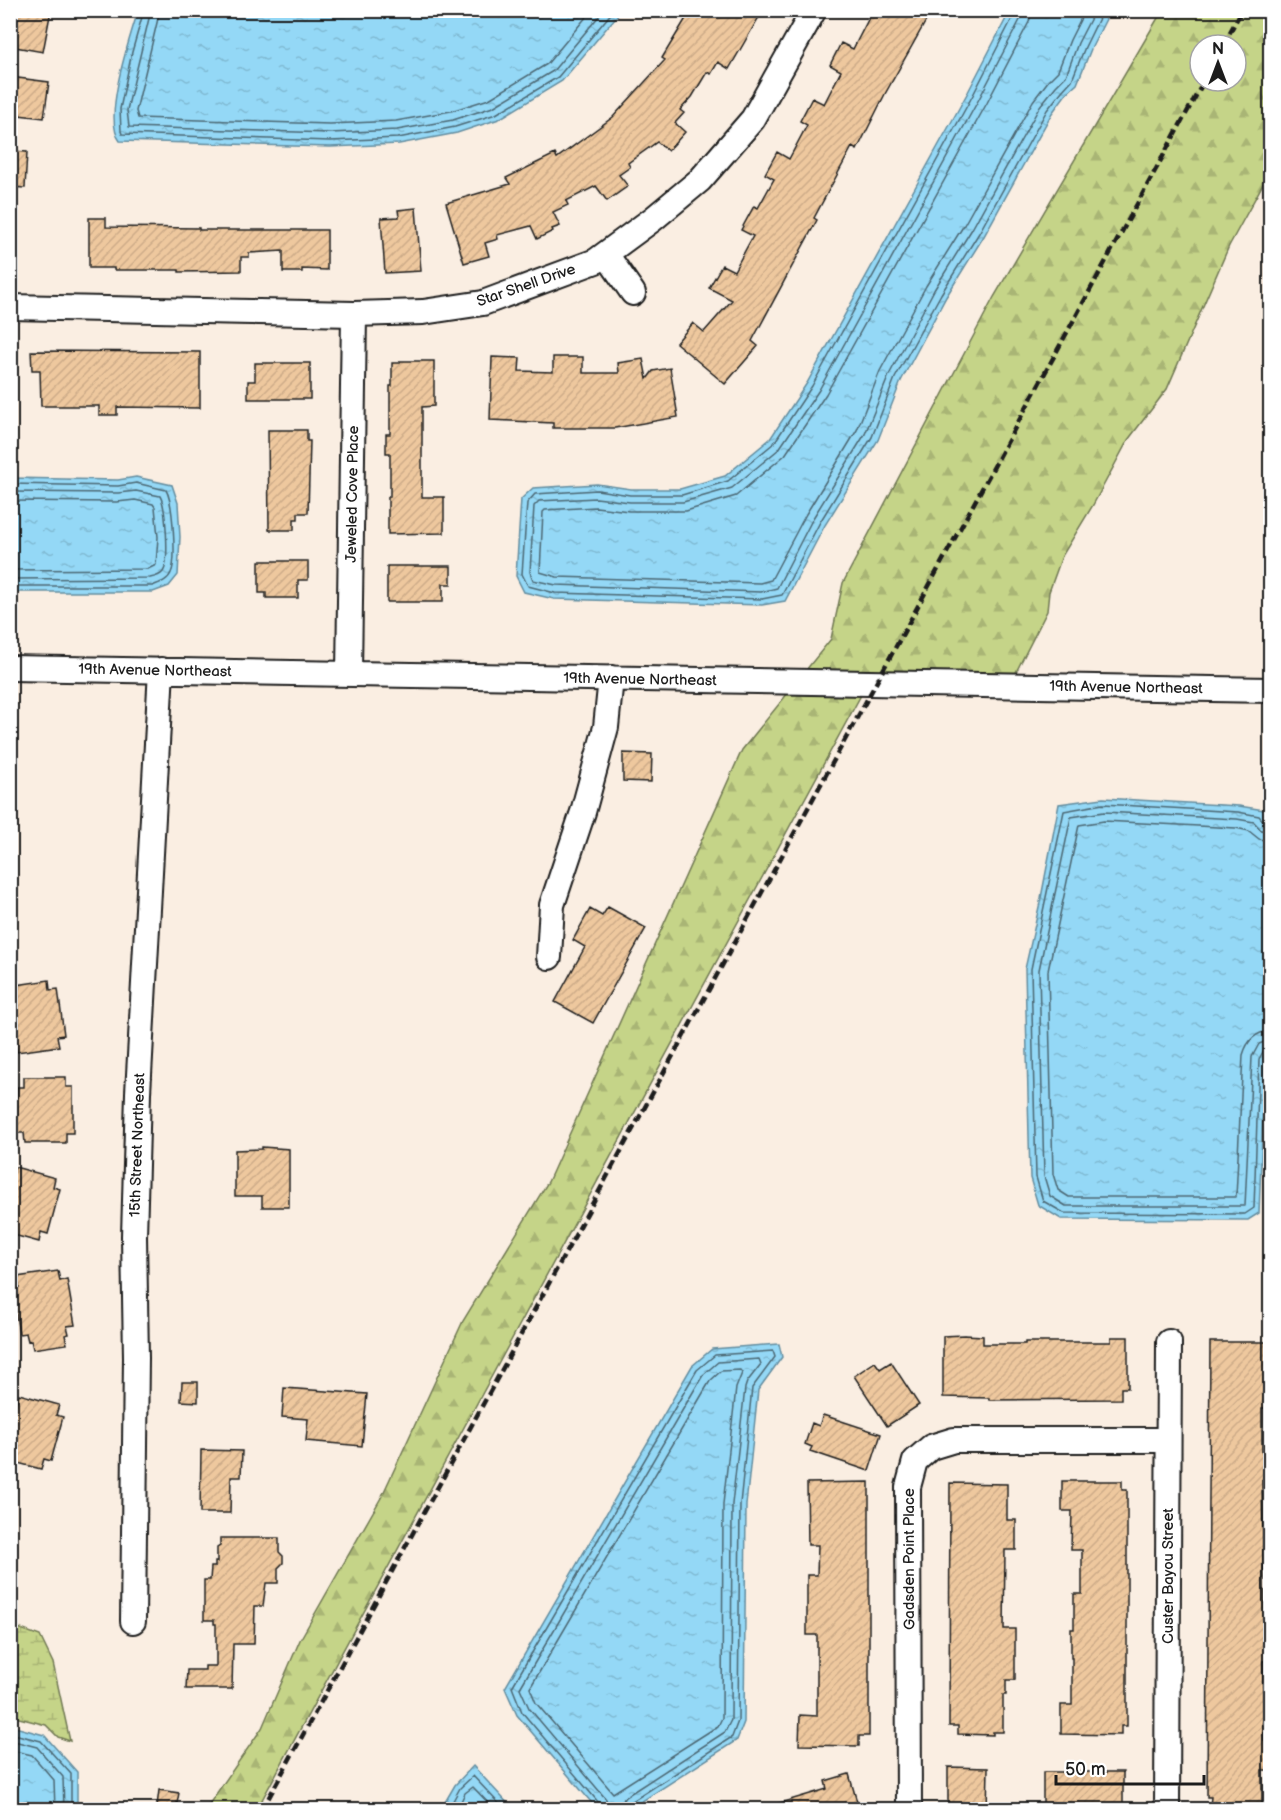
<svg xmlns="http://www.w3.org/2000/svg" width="1281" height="1820" font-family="'Balsamiq Sans',sans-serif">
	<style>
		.forest { fill: url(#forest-firs); stroke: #707852; stroke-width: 1.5; fill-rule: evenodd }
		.wetland { fill: url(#wetland-marsh); stroke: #707852; stroke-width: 1.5 }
		.water { fill: url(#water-ripples); stroke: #648d9f; stroke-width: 1.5 }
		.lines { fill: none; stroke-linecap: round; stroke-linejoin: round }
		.shore { stroke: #4c6773; stroke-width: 1.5 }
		.building { fill: url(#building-hatch); stroke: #1c1c1c; stroke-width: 1.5 }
		.minor-casing { stroke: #1c1c1c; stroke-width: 28 }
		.minor { stroke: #fff; stroke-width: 24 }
		.rail { stroke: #1c1c1c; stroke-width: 4.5; stroke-dasharray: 9 4.5; stroke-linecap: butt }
		.labels { text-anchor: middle; stroke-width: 5; stroke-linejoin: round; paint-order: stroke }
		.street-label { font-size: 15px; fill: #1c1c1c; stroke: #fff }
	</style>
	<defs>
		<pattern id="forest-firs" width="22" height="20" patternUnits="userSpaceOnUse" patternTransform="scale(1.5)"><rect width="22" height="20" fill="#c5d488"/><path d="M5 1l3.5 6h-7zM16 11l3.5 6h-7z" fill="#a9b575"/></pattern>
		<pattern id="wetland-marsh" width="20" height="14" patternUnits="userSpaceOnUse" patternTransform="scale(1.5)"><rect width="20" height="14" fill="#c5d488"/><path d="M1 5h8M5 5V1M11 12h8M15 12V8" fill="none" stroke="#a9b575"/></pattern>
		<pattern id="water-ripples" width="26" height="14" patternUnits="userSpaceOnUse" patternTransform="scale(1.5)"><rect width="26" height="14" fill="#94d8f6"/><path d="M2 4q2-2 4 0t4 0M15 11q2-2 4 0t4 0" fill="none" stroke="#7fb9d2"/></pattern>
		<pattern id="building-hatch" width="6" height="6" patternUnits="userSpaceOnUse" patternTransform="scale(1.5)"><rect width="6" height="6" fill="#eec89e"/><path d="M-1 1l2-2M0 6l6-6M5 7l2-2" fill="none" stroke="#ccab88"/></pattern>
	</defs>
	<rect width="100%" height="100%" fill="#faeee2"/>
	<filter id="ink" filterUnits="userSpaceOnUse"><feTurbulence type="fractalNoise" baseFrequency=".0167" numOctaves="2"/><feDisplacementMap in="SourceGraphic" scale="12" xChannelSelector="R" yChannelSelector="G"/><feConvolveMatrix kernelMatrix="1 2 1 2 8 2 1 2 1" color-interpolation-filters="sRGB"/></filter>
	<g filter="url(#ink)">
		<path class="forest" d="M1162,11h108v160l-41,75 -62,143 -39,51 -35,65 -31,51 -13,36 -2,19 -32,63 -209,-4 25,-31 12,-56 151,-286zM1200,45h36v36h-36z
			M788,693l73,2 -604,1114 -52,1 57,-82 38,-88 82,-144 81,-175 85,-139 194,-432z"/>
		<path class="wetland" d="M13,1626l27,10 13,27 17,78 -12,-4 -12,-12 -35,-9 -1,-89z"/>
		<path class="water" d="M138,11v-1l483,1 -59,70 -63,38 -42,14 -58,11 -69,3 -210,-6c-18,-22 10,-104 18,-130z
			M1010,11h100l-19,38 -14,35 -11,10 -14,19 -68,123 -38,61 -45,84 -23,59 -53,85 -40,76 -23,4 -208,-6 -30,-7 -8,-16 5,-77 12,-11 64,-4 34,5h49l45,-13 45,-37 37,-56 161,-291z
			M136,477l36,8 6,18 2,34 -2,38 -9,11 -16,6h-142v-114l107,2z
			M1103,798l136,8 25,4 6,13v227l-5,9 -6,154 -11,7 -187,-1 -23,-14 -8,-27 -5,-209 16,-71 18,-94z
			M779,1344l3,13 -24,33 -12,115 -2,217 -7,18 -107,69h-33l-80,-94 -12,-27 187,-322 20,-17z
			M11,1726l33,9 33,37v37h-66z
			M473,1766l40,43h-72l14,-24z"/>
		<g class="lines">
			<path class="shore" d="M144,10l-12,42 -12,57 1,22 1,3 208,7 68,-3 57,-11 41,-13 62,-37 56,-67
				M151,10l-24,100 2,17 201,6 67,-3 56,-10 40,-13 60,-36 51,-61
				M160,10l-24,101 2,7 192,6 66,-3 55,-10 38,-12 58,-35 45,-54
				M1015,10l-1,5 -41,80 -161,291 -38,57 -46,38 -46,14h-52l-33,-5 -62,4 -8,9 -5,71 6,12 27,7 207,6 20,-4 38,-73 52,-85 23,-59 46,-84 38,-61 68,-123 15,-19 10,-11 13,-33 18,-37
				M1022,10l-1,8 -42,81 -160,291 -40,59 -47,39 -49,14h-53l-34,-4 -57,3 -5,5 -4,66 3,8 23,5 205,7 16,-4 36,-70 52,-84 24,-59 45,-85 38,-61 68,-123 16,-20 10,-10 12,-33 17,-33
				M1032,10l-3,12 -42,81 -161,291 -41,61 -49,41 -50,15h-57l-33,-4 -51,3 -2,2 -3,60 17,5 203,6 11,-3 35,-66 51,-84 23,-59 46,-85 38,-61 69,-124 16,-21 9,-9 12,-31 15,-30
				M10,484l108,2 18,-3 30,7c7,11 11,72 5,83 -3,8 -12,10 -19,13h-142
				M10,492l108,1 18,-2 24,5c6,10 10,67 3,76 -3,4 -8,5 -13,6l-140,1
				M10,501l107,1 18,-2 18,4 2,3 3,30 -2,28 -8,4 -138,1
				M1270,824l-5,-1 -6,-7 -21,-4 -135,-8 -39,7 -33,158 5,208 7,24 21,12 181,1 9,-6 5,-149 5,-9 6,-2
				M1270,832l-9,-2 -7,-8 -17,-3 -133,-7 -33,5 -32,153 5,206 6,20 16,10h179l7,-149 7,-13 11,-4
				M1270,841l-11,-2 -10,-8 -13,-3 -132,-7 -25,4 -31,146 5,203 5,16 11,7h167l7,-142c4,-14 12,-23 27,-24
				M740,1370l2,3 -6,15 -13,116 -1,214 -4,8 -105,67 -77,-90 -6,-15 180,-307 11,-10z
				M10,1733l31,8 30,33v36
				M10,1740l27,7 26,30 1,33
				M10,1750l22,5 22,25 1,30
				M448,1810l12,-22 13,-12 32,34
				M457,1810l8,-17 8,-6 22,23
				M601,1810l-2,-7 -77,-91 -10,-25 185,-317 18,-15 58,-4 2,6 -23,31 -12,116 -2,217 -6,16 -101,65 -3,8
				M609,1810l-3,-11 -77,-91 -9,-20 183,-313 15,-13 41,-3 2,5 -14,18 -2,6 -13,116 -1,216 -6,12 -100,65 -4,6 -1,7"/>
		</g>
		<path class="building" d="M10,10h41l-8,42 -33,-6z
			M691,10h72l-34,59 -11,-7 -7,12 -4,-2 -15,25 -12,13 4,3 -9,10 10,9 -17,19 -11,-9 -29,21 2,4 -11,8 9,11 -21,15 -11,-15 -30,15 2,4 -15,7 7,14 -8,3 1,2 -16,8 -6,-13 -34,9 1,4 -13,4 4,13 -25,7 -18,-60 64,-19 -4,-6 49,-24 2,4 56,-41 52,-57 -3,-2z
			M873,10h59l-47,84 -28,56 -5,-3 -38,71 3,2 -65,121 6,5 -33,38 -49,-41 17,-20 11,9 28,-32 -23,-12 13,-23 12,6 19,-35 -12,-6 13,-24 4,2 16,-29 -9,-5 12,-22 12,7 18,-34 -7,-4 12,-23 12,6 17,-33 -11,-6 11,-22 12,6z
			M10,77l39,5 -5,36 -34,-4z
			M10,151l17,1 -2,36 -15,-1z
			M416,208l5,63 -36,2 -4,-55 18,-1 -1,-7z
			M89,218h17v9l93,1v2h128v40l-25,-1v3h-19v-21l-34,2v4h-8v14l-62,1v-2h-65v-2h-25z
			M31,351l169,1v56l-83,-1v8h-18v-9h-58l-1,-36h-8z
			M492,357l28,1 -1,13 34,1v-15h30v16h36l-1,-10 25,-4 4,20 6,-8 17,-3 8,49 -63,11h-62v-5l-63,-3z
			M400,361h34v45l-12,1v90h22v36l-56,1v-37h2v-44h-4v-19h4v-48h2v-23h8z
			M255,363h55v36h-62v-18h7z
			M268,430h39v11h3l-2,72h-10v6h-4v11h-25z
			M259,561h49v19h-10v18h-32v-5h-7z
			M387,566h64v18h-8v18h-56z
			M623,753l29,1 -1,28 -28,-1z
			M608,907l38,21 -53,95 -38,-21 30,-55 -12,-7 17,-31 12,7z
			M49,980l1,10 8,-1 6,46 -7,1 2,10 -42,6 -1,-10 -6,1v-57z
			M24,1077h42v10h7v46h-7v10h-41l-1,-10h-7v-46h7z
			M262,1147l27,2v58h-27v-11h-27v-46l27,-1z
			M15,1167l40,11 -2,9 7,2 -12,45 -7,-2 -2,10 -29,-8v-50z
			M58,1271l2,10 7,-2 8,46 -8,1 2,8 -4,1 2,9 -34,5 -2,-9 -3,1 -2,-8 -7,1 -7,-46 7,-1 -2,-10z
			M964,1335l19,1v8h42v-2h86v-5h17v51h-7v11l-132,1v-2l-46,-1v-61z
			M1210,1342h56v36h4v30h-8v44h4v28h-4l3,152h5v29h-7l1,80h6v29h-8v37l-52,-1 1,-9h-4z
			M875,1362l5,7 11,-7 28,43 -32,21 -33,-50z
			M182,1382h16v20l-17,-1z
			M284,1388l83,6 -5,52 -56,-5 2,-22 -26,-2z
			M19,1394l40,11 -3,10 7,2 -12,44 -7,-2 -3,10 -31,-8v-59l6,2z
			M823,1415l58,19 -12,37 -59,-20 2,-4 -7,-3 7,-21 7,3z
			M201,1450l41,1 -1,26h-10l-1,36h-30z
			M1062,1481h60v9h5v236h-6v9l-60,-1v-29h11v-47h-1v-29h3v-35h8v-44h-11l1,-39h-10z
			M869,1482v254h-10v10l-60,-1 1,-30 17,1v-81h-10v-60h10l1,-30h-10l-1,-62z
			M950,1483l57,1v36h9v30h-11l-1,79h11v51h-9v15h-3v37h-10v3l-35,-1v-8h-9z
			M220,1538h59v14l4,4v7l-5,5v15h-12l-3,23h-8l-1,38h-21l-1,45h-46l1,-19h18v-4h11v-42h-2v-4h-10v-40h6l1,-13h4v-5h2v-14l3,-2z
			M948,1767l40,1 -1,41h-39z
			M1043,1772h80v37h-80z
			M849,1774l10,35h-86v-4l54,-16 -2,-8z
			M159,1790l20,3 -3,16 -19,-3z"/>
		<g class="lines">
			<defs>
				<path id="minor" d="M606,254l27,39
					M10,307l344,7 69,-2 60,-9 113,-42 57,-42 47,-39 53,-61 61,-109
					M10,668l1260,22
					M349,673l5,-359
					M549,957l3,-52 31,-93 23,-85 5,-49
					M133,1621l3,-263 -2,-122 4,-143 23,-423
					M909,1810l-1,-323 7,-26 16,-14 23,-7h214
					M1167,1810l2,-468"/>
			</defs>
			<use href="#minor" class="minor-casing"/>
			<use href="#minor" class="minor"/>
			<path class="rail" d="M1223,45l19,-35
				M262,1810l942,-1729"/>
		</g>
	</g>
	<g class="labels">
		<g class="street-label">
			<text transform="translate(526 285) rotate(-19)" y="5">Star Shell Drive</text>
			<text transform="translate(352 494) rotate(-89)" y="5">Jeweled Cove Place</text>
			<text transform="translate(155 670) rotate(1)" y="5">19th Avenue Northeast</text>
			<text transform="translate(640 679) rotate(1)" y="5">19th Avenue Northeast</text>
			<text transform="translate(1126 687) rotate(1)" y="5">19th Avenue Northeast</text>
			<text transform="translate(137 1145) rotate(-88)" y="5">15th Street Northeast</text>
			<text transform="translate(909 1559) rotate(-90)" y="5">Gadsden Point Place</text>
			<text transform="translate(1168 1576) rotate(-90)" y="5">Custer Bayou Street</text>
		</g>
	</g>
	<rect width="1281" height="1820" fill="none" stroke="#fff" stroke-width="36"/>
	<rect x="18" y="18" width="1245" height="1784" fill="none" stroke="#1c1c1c" stroke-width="2" filter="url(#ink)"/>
	<g transform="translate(1218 63)"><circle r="28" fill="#ffffff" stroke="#a4a4a4" stroke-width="1.5"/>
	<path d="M0-4.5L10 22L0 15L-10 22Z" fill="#1c1c1c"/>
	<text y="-9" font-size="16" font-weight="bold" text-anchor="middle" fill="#1c1c1c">N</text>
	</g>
	<path d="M1056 1775v9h148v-9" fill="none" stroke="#1c1c1c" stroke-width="3"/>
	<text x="1065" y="1775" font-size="18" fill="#1c1c1c" stroke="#ffffff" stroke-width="4.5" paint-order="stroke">50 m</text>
</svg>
